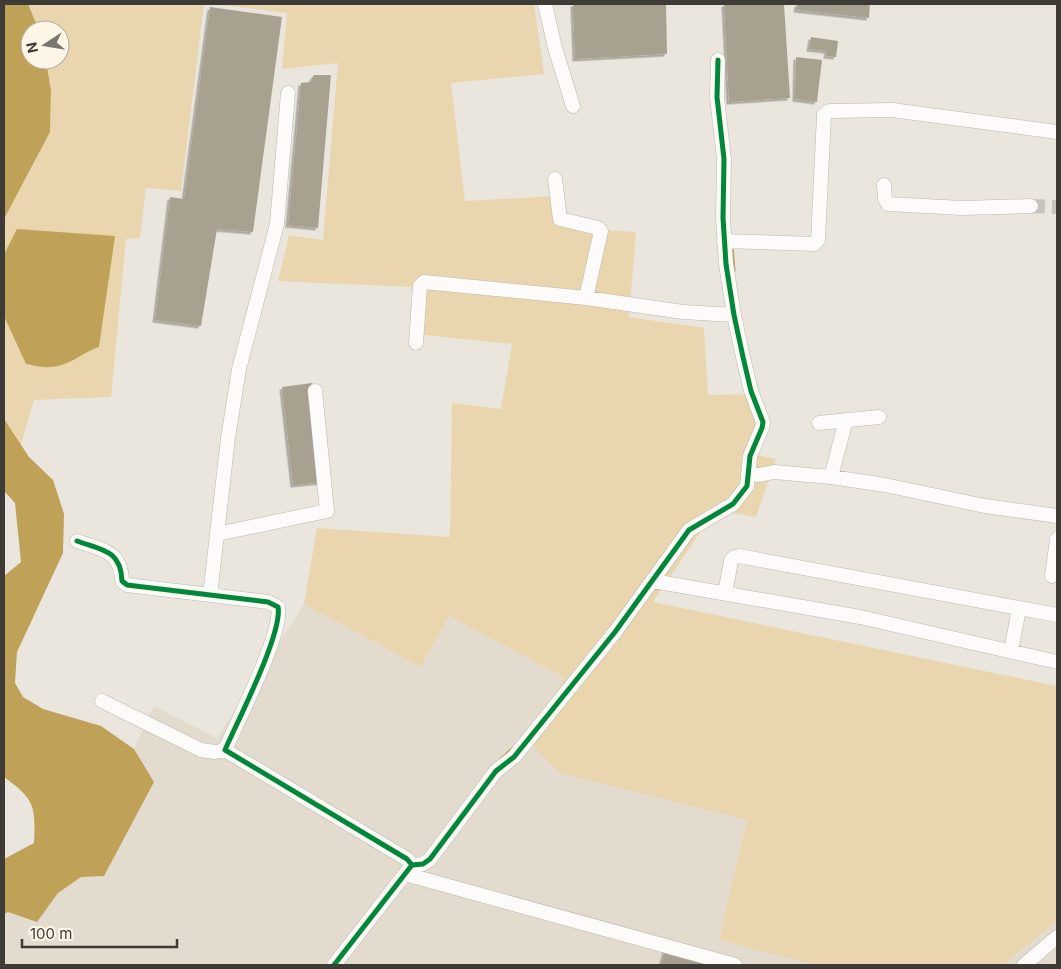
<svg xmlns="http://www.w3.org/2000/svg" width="1061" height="969" font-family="Inter,sans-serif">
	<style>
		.built { fill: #e3dbcd }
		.green { fill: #ead6ae }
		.water { fill: #c0a158 }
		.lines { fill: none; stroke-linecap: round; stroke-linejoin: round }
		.stream { stroke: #c0a158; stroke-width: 3 }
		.building { fill: #a9a190; filter: url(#shadow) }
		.minor-tunnel { stroke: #c8c4bc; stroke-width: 14; stroke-dasharray: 14 7; stroke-linecap: butt }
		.minor-casing { stroke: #bab7b0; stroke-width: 15 }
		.minor { stroke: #fcfbfa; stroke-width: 14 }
		.cycleway-casing { stroke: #fdf5e6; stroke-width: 8 }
		.cycleway { stroke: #00873e; stroke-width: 5 }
	</style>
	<defs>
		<filter id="shadow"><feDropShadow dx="-2.5" dy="2.5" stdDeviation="0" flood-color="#0004"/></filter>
	</defs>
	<rect width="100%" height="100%" fill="#eae6de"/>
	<path class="built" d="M304,604l117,63 28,-51 116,62 -4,95 186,47 -28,120 96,25h-811v-51l4,-2 29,10 21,-29 23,-16 23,-1 49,-94 -19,-33 20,-43 63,32z
		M1057,921v44h-54z"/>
	<path class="green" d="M28,4h176l-23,187 -35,-3 -6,50 -14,1 -15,158 -77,3 -13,45 -17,-26v-200l46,-87 1,-41 -5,-31h14v-30h-21z
		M215,4h319l10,70 -93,9 14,118 93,-5 10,32 68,4 -7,85 75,11 4,67 50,-1v29l-9,30 27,6 -20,58 -30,-5 -21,13 -52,77 404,84v235l-54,44h-188l-96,-25 28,-120 -186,-47 -32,-30 36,-65 -116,-62 -28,51 -117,-63 13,-76 133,9 2,-134 49,6 11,-65 -88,-9 -13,-48 -133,-6 11,-46 34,5 15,-177 -56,6 5,-56z"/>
	<path class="water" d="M4,4h24l11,26h-9v30h16l5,31 -1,41 -46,87z
		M17,229l98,7 -16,111c-16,5 -31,20 -49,20 -8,1 -17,-2 -24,-3l-22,-48v-62z
		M4,419l25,38 24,23 11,34 -1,39 -46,99 -2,31 8,14 20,12 58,17 33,23 20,33 -50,94 -23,1 -23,16 -21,29 -29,-10 -4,2v-55l30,-16c2,-38 0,-44 -30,-66v-201l17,-14 -6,-59 -11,-12z"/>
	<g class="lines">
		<path class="stream" d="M732,245l2,26
			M501,759l12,-11"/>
	</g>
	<path class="building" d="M573,4h93l1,50 -92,5z
		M724,4h60l6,94 -61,4z
		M797,4h73l-1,14 -73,-8z
		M210,7l72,10 -29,215 -36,-3 -16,97 -46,-6 15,-123 14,2z
		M811,37l27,4 -2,16 -10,-1 1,-5 -18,-2z
		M796,57l26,3 -5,42 -22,-3z
		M314,75h17l-13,153 -30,-3 13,-142 9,-1z
		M312,383l11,99 -30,3 -11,-98z
		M666,947l55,18h-60z"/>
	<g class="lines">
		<path class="minor-tunnel" d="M1031,206l26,1"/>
		<defs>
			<path id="minor" d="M545,4l10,44 18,58
				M555,179l5,40 38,9 3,3 -15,67 97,14 51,3
				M884,185l1,14 3,5 74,4 69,-2
				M724,241l90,3 4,-4 6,-125 5,-4 63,-1 165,22
				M416,343l4,-57 4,-4 162,16
				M846,420l-15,57 54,8 100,21 72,10
				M819,423l60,-6
				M748,474l11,1 15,-3 57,5
				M217,534l11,-96 11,-69 38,-145 11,-131
				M77,541c25,9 44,9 45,40l5,4 141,17 10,5c5,26 -41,115 -53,143l182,109 5,6 -78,100
				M1052,576l5,-37
				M653,581l207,36 197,45
				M725,593l6,-32 3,-4 5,-1 318,59
				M210,595l7,-61 110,-23 -12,-120
				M1011,651l8,-42
				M102,701l99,49 14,2 10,-2
				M412,865l11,-1 7,-5 66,-88 18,-14 101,-125 74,-102 44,-26 14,-18 3,-30 12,-28 1,-6 -12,-31 -8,-34 -9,-42 -8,-51 -3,-46 1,-59 -7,-62 1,-37
				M405,874l330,91
				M1024,965l33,-28"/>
		</defs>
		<use href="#minor" class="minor-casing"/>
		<use href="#minor" class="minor"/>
		<defs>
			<path id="cycleway" d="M77,541c25,9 44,9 45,40l5,4 141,17 10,5c5,26 -41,115 -53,143l182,109 5,6 -78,100
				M412,865l11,-1 7,-5 66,-88 18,-14 101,-125 74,-102 44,-26 14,-18 3,-30 12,-28 1,-6 -12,-31 -8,-34 -9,-42 -8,-51 -3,-46 1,-59 -7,-62 1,-37"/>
		</defs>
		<use href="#cycleway" class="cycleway-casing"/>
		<use href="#cycleway" class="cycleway"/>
	</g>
	<rect width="1061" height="969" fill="none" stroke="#3e3b36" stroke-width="10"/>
	<g transform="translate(45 45) rotate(258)"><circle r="24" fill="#fdf5e6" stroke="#b1aba0"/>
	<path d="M0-4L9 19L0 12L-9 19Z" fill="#7a7771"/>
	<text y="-8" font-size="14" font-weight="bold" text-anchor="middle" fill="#3e3b36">N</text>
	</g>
	<path d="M22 939v8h155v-8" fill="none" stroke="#3e3b36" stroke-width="2.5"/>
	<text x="30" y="939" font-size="15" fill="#3e3b36" stroke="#fdf5e6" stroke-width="4" paint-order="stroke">100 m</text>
</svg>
